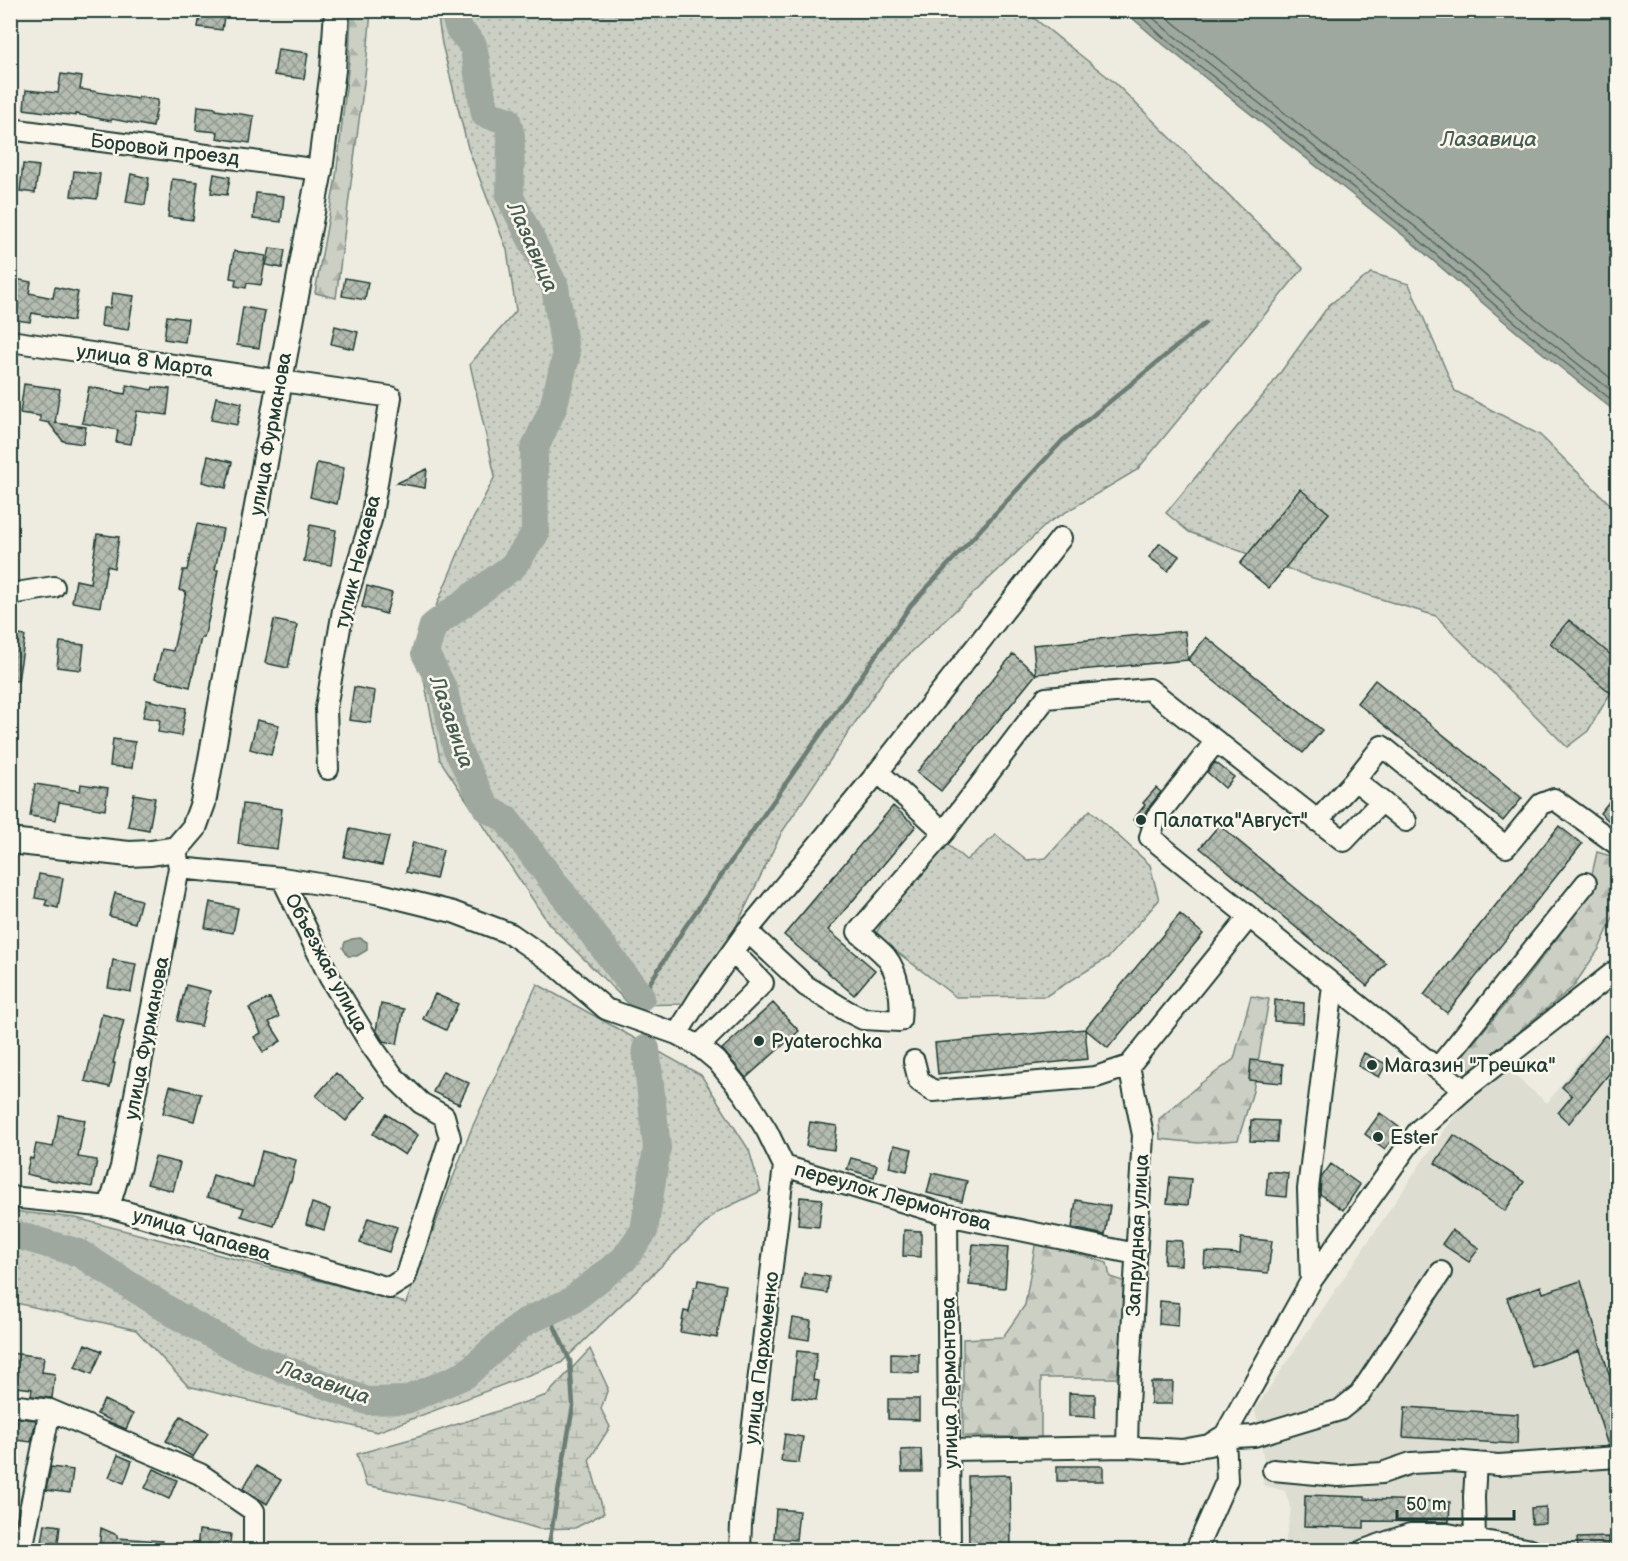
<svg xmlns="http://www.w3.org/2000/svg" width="1628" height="1561" font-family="'Balsamiq Sans',sans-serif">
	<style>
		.built { fill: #ddddd2 }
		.grass { fill: url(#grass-dots); stroke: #75867c; stroke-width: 1.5 }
		.forest { fill: url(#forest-firs); stroke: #75867c; stroke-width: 1.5 }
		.wetland { fill: url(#wetland-marsh); stroke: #75867c; stroke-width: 1.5 }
		.water { fill: #9fa89f; stroke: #6c7d74; stroke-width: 1.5 }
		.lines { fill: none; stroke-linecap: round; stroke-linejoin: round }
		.shore { stroke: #52685f; stroke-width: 1.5 }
		.stream { stroke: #6c7d74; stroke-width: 4.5 }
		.river { stroke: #9fa89f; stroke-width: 28 }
		.building { fill: url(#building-cross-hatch); stroke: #1f3d34; stroke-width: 1.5 }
		.minor-casing { stroke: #1f3d34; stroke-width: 24 }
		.major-casing { stroke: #1f3d34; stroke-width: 28 }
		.minor { stroke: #fbf7ec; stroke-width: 20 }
		.major { stroke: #fbf7ec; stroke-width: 24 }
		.poi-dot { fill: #1f3d34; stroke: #fbf7ec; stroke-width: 2 }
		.labels { text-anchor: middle; stroke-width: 5; stroke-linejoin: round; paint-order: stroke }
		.street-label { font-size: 20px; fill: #1f3d34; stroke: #fbf7ec }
		.poi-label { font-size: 20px; fill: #1f3d34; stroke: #fbf7ec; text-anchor: start }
		.water-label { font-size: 21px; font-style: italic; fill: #455d54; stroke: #fbf7ec }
	</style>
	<defs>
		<pattern id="grass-dots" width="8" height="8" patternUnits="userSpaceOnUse" patternTransform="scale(1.5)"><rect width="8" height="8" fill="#cbcfc4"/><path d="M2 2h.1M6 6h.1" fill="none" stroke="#aeb3a9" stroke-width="1.8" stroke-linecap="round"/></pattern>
		<pattern id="forest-firs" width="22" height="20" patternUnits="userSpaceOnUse" patternTransform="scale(1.5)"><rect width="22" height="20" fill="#cbcfc4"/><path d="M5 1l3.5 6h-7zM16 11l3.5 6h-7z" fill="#aeb3a9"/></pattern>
		<pattern id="wetland-marsh" width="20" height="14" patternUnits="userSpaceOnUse" patternTransform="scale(1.5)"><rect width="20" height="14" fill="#cbcfc4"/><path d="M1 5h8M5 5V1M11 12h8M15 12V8" fill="none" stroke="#aeb3a9"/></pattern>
		<pattern id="building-cross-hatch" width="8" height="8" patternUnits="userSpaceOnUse" patternTransform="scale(1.5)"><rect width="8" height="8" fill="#b4bbb0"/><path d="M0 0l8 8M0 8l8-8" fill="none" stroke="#929990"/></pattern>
	</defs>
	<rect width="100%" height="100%" fill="#eeece1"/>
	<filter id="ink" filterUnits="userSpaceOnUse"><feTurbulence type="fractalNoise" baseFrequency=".0167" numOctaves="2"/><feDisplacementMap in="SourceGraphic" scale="12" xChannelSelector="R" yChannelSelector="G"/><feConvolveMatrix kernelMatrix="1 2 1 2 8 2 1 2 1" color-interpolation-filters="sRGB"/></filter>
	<g filter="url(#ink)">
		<path class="built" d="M1617,1023v527h-333l7,-40 -6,-19 -22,-6 1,-23 -9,-53 169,-250 49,-68 35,-21 39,33 44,-57z"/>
		<path class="grass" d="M437,11h588l89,71 189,186 -166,202 -88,52 -162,153 -105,157 -52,107 -47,65 -53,1 -81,-81 -109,-164 -22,-111 53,-126 24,-47 -25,-112 46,-53 -9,-61 -39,-102 -26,-104z
			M1371,273l38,11 46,107 85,44 77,76v171l-29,49 -21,16 -131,-131 -123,-38 -124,-46 -23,-19 104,-126 59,-82z
			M1090,810l60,55 9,35 -50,57 -63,39 -90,1 -81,-62 15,-26 57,-65 19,16 30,-25 31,25 19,-2z
			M537,984l164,91 48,75 12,41 -44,21 -156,151 -184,69 -189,-46 -52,-56 -125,-28v-91l65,7 330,85 65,-173z"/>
		<path class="forest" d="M351,11h20l-5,56 -30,231 -21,-5 21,-116 13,-116z
			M1597,852l17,5 3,4v48l-18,40 -26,38 -104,85 -5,-18 54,-65 75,-98 -1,-17z
			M1251,996l18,3 -16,92 -15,49 -40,3 -38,-4 -1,-20 41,-35 34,-25z
			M1036,1240l71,23 3,14 16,5 -9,96h-76v60l-78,-2v-97l40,-2 22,-32z"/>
		<path class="wetland" d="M590,1349l18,39 -7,21 9,18 -21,33 15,53 -29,15 -36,1 -83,-25 -90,-19 -9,-31 61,-17 129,-42z"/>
		<path class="water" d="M1124,11h493v402l-98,-79 -110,-94 -250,-199z
			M360,938l7,4v8l-10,6h-9l-5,-8 2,-6 7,-3z"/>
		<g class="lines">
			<path class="shore" d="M1133,10l30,27 250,198 110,94 95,76
				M1144,10l24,21 250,198 110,95 90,72
				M1158,10l155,126 111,87 110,94 84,67"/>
			<path class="stream" d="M641,997l44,-70 226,-322 152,-165 142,-117
				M548,1550l25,-144 -3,-45 -22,-49"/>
			<path class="river" d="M453,10l6,19 14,16 12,69 22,6 4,16 -1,61 45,90 11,70 -13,51 -19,42 1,84 -22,32 -80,60 -8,27 19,37 12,57 31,62 18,9 136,179
				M10,1233l69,20 99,63 75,41 114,44 39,-1 59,-25 58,-52 48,-22 53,-42 20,-28 13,-83 -11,-99"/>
		</g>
		<path class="building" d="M201,10h24l-3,20 -24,-3z
			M278,49l30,4 -4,26 -30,-4z
			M61,74l21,3 -2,12 58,10 1,-2 19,3 -5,27 -41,-8 -1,2 -35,-7v2l-52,-7 2,-19 32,3z
			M198,106l18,2v2l38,6 -4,27 -33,-5 1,-6 -22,-2z
			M23,164l16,2 -4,27 -15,-2z
			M74,171l26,3 -3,25 -26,-3z
			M131,174l18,4 -4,27 -19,-3z
			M214,174l16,3 -3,18 -16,-2z
			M172,179l26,3 -5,38 -25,-3z
			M256,193l28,3 -3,26 -28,-3z
			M270,248l15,2 -3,18 -16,-3z
			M234,251l32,5 -5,29 -14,-2 -1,5 -11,-2 1,-7 -6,-1z
			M10,278l21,4 -2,11 24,5 2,-11 23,5 -5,29 -41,-8 -2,9 -20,-3z
			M345,278l23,4 -3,18 -23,-4z
			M112,293l22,3 -6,34 -27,-4 2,-18h7z
			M243,307l22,4 -6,37 -22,-3z
			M167,316l21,3 -3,23 -21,-3z
			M335,326l23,6 -4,17 -23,-5z
			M24,384l36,5 -5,34 31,4 -3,17 -20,-3 -14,-18 -9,-2v-5l-20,-3z
			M127,385l25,5 1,-3 17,2 -3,26 -30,-4 -6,33 -15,-2 2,-12 -36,-7 7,-36 36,7z
			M216,397l26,6 -5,22 -26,-5z
			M208,456l24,6 -6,26 -24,-6z
			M317,463l27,5 -7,36 -27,-7z
			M427,469l-2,19 -28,-5z
			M1300,489l29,24 -60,75 -29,-24z
			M197,524l26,5 -8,41h3l-8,43 -6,25h-3l-11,49 -35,-9 7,-29 11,2 13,-59 -7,-2 4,-20h4z
			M310,525l26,5 -5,35 -27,-4z
			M97,534l22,3 -5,31 -7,-2 -7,41 -28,-5 4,-22 14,3z
			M1160,543l19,13 -11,15 -19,-14z
			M367,586l25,7 -6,21 -24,-7z
			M274,620l23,5 -9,43 -23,-5z
			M1569,620l48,40v38l-67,-55z
			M1185,631l3,29 -152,14 -3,-29z
			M10,634l15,2 -7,45 -8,-1z
			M1206,637l116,93 -19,23 -115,-93z
			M60,642l24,3 -3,25 -24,-3z
			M1013,654l23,20 -95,117 -24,-19z
			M1375,680l147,118 -19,23 -146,-118z
			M354,687l21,4 -4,32 -22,-3z
			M147,700l39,8 -5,28 -23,-4 2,-12 -17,-3z
			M257,720l22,5 -8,30 -21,-6z
			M113,739l22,3 -3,26 -22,-2z
			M1215,762l19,15 -9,11 -18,-16z
			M35,784l45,7 1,-7 27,4 -3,22 -46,-8 -3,18 -26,-4z
			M1156,788l5,4 -15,19 -5,16 -8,-7 12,-15 -2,-2z
			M1617,792v36l-17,-15z
			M134,794l21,4 -6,32 -21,-4z
			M243,804l39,5 -5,40 -39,-5z
			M893,806l23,20 -88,104 47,40 -21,25 -70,-60z
			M1219,825l167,138 -19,23 -167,-138z
			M1559,826l23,18 -135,169 -23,-18z
			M350,829l39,8 -7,28 -38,-8z
			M413,842l30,8 -7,29 -30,-7z
			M39,874l24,4 -5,30 -13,-3 2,-5 -12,-2z
			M115,893l26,7 -6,23 -26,-7z
			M210,902l28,6 -5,25 -28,-5z
			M1180,914l23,20 -95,114 -23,-19z
			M113,960l23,4 -5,28 -23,-4z
			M186,985l24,6 -9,35 -24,-5z
			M435,994l23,10 -12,26 -23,-11z
			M270,998l9,19 -10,5 12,19 -18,11 -9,-15 7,-4 -12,-25z
			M1275,1000l29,3 -1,20 -29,-2z
			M773,1003l26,28 -53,47 -24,-29z
			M381,1004l23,5 -7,35 -14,-3 -7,-11z
			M102,1014l22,6 -11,43h2l-5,24 -25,-6z
			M1085,1029l3,30 -150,15 -3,-31z
			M1605,1035l12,11v18l-48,59 -11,-10 14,-17 -10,-9z
			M1364,1053l22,11 -7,13 -21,-11z
			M1251,1060l32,4 -1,19 -33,-3z
			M443,1071l26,12 -10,21 -26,-12z
			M336,1073l29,24 -19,24 -30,-25z
			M170,1086l31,8 -7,27 -31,-8z
			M1380,1113l20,15 -15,21 -20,-15z
			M386,1114l32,21 -13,20 -32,-21z
			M59,1115l26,5 -7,37 19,3 -5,27 -41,-7 -25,-6 4,-16 3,1 3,-15 17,3z
			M1251,1120l27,1 -1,21 -27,-1z
			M810,1122l27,4 -3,24 -28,-4z
			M1454,1135l70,47 -19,29 -70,-48z
			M894,1145l18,4 -5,22 -18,-4z
			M262,1151l34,9 -5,22h-2l-15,44 -33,-10 3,-8 -37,-11 6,-22 40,12z
			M155,1157l25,6 -7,28 -26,-7z
			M851,1158l26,7 -3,12 -27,-8z
			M1331,1164l29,21 -17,25 -23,-16 1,-16z
			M1268,1171l20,2 -2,24 -20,-2z
			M932,1173l35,8 -5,20 -35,-8z
			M1170,1177l21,2 -3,26 -21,-2z
			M800,1197l22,2 -3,28 -21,-2z
			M1076,1200l34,6 -5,29 -33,-7z
			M312,1203l18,6 -6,21 -18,-6z
			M368,1218l29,9 -8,25 -29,-9z
			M904,1230l17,1v26l-18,-1z
			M1452,1230l27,18 -10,14 -27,-18z
			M1241,1238l31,3 -4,32 -64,-6 1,-15 35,2z
			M1165,1240l17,1 -1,24 -17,-1z
			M973,1244l35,3 -3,41 -36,-3z
			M804,1273l25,4 -2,16 -26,-4z
			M698,1280l28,5 -9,53 -37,-6 4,-21 5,1 5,-25h3z
			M1581,1281l36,119v45l-9,1 -30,-95 -46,16 -25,-69 34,-12 2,7z
			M1160,1301l19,2 -1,23 -19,-2z
			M793,1318l18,3 -2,19 -19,-3z
			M85,1344l17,7 -10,23 -17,-7z
			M797,1351l20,2 -4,27 6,1 -3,19 -24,-3z
			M10,1353l34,4 -2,15 13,2 -3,24 -21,-2 1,-7 -22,-3z
			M891,1353l28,1v19l-28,-1z
			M1151,1382h22l-1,22h-21z
			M1069,1393l26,1v23l-26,-1z
			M888,1399h31v21l-31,-1z
			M104,1400l29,14 -7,15 -17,-7 1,-2 -13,-6z
			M1405,1407l113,7 -1,30 -114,-7z
			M181,1416l27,17 -15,24 -27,-16z
			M10,1417l26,3 -5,22 -21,-3z
			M785,1434l18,3 -4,26 -18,-2z
			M921,1449l1,23h-20l-1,-22z
			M118,1455l14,6 -8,22 -15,-6z
			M256,1466l25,14 -14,24 -24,-15z
			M1057,1466h46v15h-46z
			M51,1467l22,3 -3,23 -24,-3z
			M154,1469l23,11 -8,19 -24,-11z
			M1010,1475l1,76h-42l-1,-75z
			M1305,1495l60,2v2l85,3 -1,20 -85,-1v7l-60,-2z
			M1546,1507v16l-14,1 -1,-16z
			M776,1509l23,2 -3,29 -22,-2z
			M45,1524l15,2 -3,25 -16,-2z
			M101,1528l16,7v3l45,3v10h-63z
			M199,1530l32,4 -2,17h-32z
			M1609,1537v14h-31l-1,-13z"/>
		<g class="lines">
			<defs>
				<path id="minor" d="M10,129l310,41
					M10,341l381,56 -20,123 -28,90 -17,98 2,61
					M10,594l44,-7
					M1216,741l128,100 37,-39
					M878,772l66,60 102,-134 103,-9 67,52 -60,77 -6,19 314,253
					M1355,780l51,41
					M1317,821l38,-41 27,-34 124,101 35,-43 13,-5 64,46
					M176,849l3,19 103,10 94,15 77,19 58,22 42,29 53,46 71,25 22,12 18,15 27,33 23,37 17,35 163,49 189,39
					M747,931l59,55 41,25 16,8 37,2c2,-20 -1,-48 -14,-64 -8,-9 -19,-17 -28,-25l86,-100
					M677,1034l23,-37 47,-66 131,-159 183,-234
					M699,1046l64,-63 -30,-31
					M914,1061l5,20 14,10 163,-14 33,-11 120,-149
					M1437,1069l149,-186
					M10,1197l99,10 280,81 16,-10 45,-140 -6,-22 -23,-13 -27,-26 -23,-32 -41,-67 -48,-100
					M109,1207l12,-40 58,-299
					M947,1215l3,335
					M1311,1281l-3,-92 25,-203
					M10,1405l40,5 150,64 54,37v39
					M1127,1447l1,-42 15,-270 -14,-69
					M950,1450l177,-3 55,3 27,-5 16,-10 86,-154 108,-151 45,-40 154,-121
					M1273,1470l65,6 44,-3 29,-10 41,-2 46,4 120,-8
					M1475,1540l-1,-43 2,-34
					M22,1550l28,-140
					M740,1550l1,-26 43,-358
					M1196,1550l31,-70 -2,-45 8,2 21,-1 86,-26 20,-16 81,-122
					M1364,1550l46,-16h38l83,16"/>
				<path id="major" d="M10,841l119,13 22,-1 25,-4 18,-21 9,-25 77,-423 40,-210 13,-100 4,-60"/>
			</defs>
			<use href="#minor" class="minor-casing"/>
			<use href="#major" class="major-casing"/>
			<use href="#minor" class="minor"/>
			<use href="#major" class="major"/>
		</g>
	</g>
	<g class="poi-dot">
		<circle cx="1141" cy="820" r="6"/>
		<circle cx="759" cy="1041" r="6"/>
		<circle cx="1372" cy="1065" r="6"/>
		<circle cx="1378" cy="1137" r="6"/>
	</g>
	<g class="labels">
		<g class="street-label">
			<text transform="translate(165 149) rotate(7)" y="7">Боровой проезд</text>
			<text transform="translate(145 360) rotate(8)" y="7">улица 8 Марта</text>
			<text transform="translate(270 434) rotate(-80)" y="7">улица Фурманова</text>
			<text transform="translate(357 562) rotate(-76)" y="7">тупик Нехаева</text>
			<text transform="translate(327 963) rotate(62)" y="7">Объезжая улица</text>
			<text transform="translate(146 1038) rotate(-79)" y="7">улица Фурманова</text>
			<text transform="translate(893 1196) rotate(16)" y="7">переулок Лермонтова</text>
			<text transform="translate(202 1234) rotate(16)" y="7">улица Чапаева</text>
			<text transform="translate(1137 1235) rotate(-87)" y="7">Запрудная улица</text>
			<text transform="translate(761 1358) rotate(-83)" y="7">улица Пархоменко</text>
			<text transform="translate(949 1383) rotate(-91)" y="7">улица Лермонтова</text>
		</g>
		<g class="poi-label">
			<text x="1153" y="827">Палатка"Август"</text>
			<text x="771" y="1048">Pyaterochka</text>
			<text x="1384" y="1072">Магазин "Трешка"</text>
			<text x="1390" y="1144">Ester</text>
		</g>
		<g class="water-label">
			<text x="1489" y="146">Лазавица</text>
			<text transform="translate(533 247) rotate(66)" y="7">Лазавица</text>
			<text transform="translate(452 722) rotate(71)" y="7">Лазавица</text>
			<text transform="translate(324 1382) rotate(19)" y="7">Лазавица</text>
		</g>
	</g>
	<rect width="1628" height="1561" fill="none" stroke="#fbf7ec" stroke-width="36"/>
	<rect x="18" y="18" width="1592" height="1525" fill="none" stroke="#1f3d34" stroke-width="2" filter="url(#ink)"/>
	<path d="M1397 1510v9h117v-9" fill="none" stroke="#1f3d34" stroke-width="3"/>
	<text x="1406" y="1510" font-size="18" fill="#1f3d34" stroke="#fbf7ec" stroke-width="4.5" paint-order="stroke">50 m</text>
</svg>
